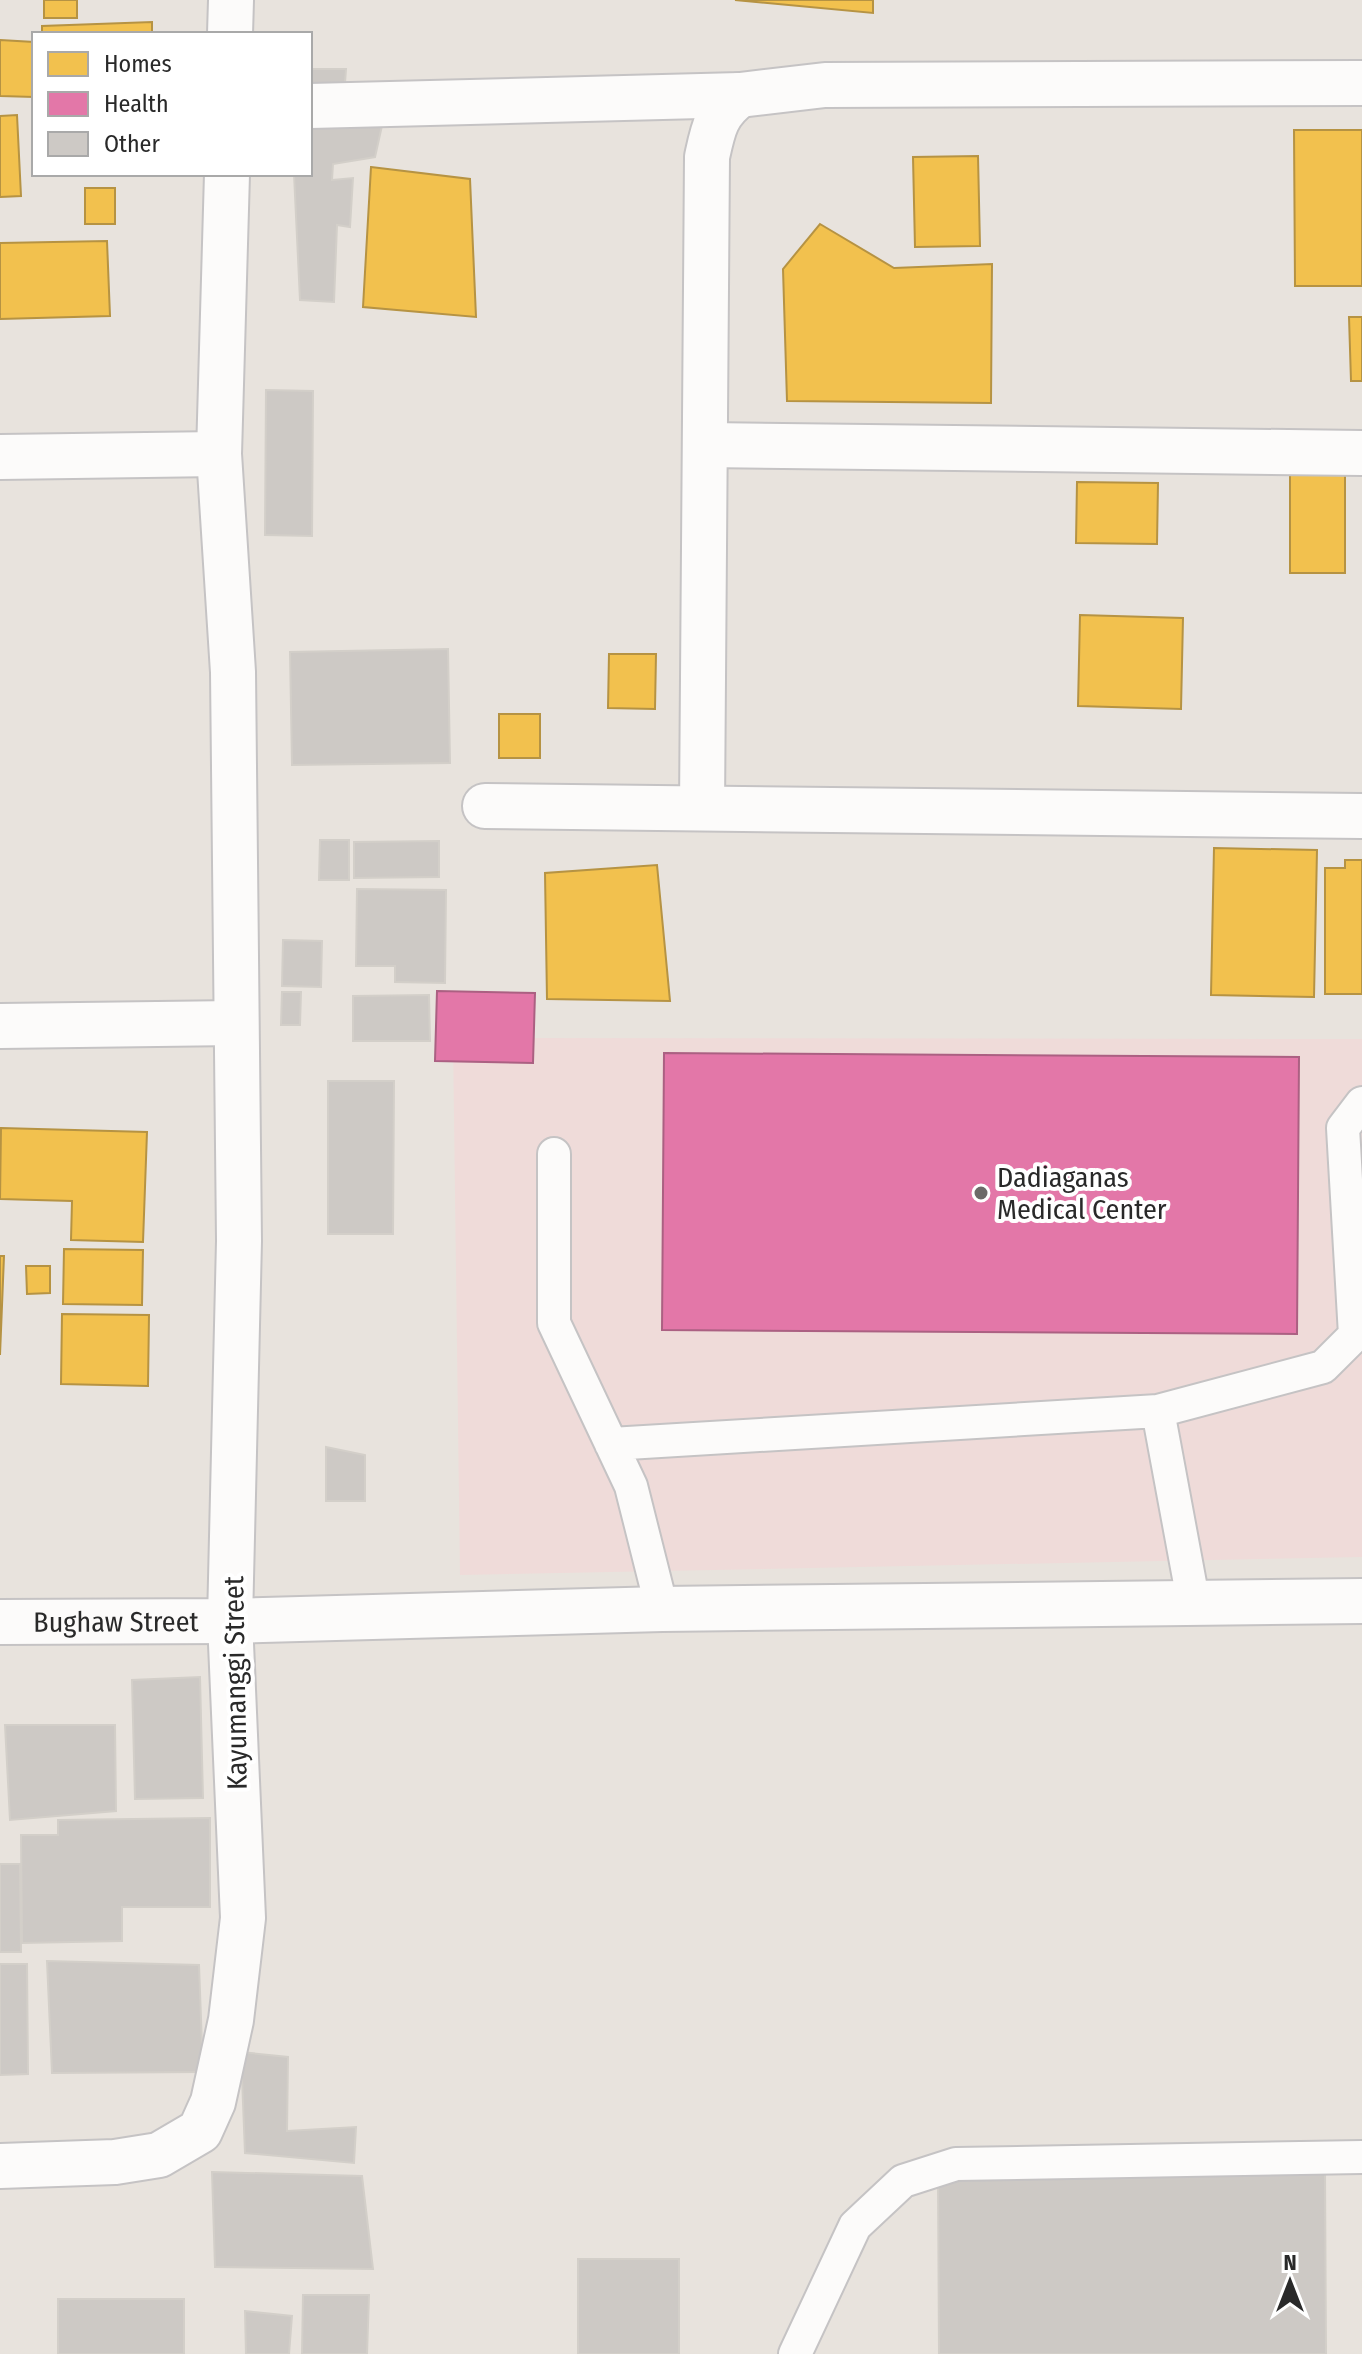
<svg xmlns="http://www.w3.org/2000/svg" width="1362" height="2354" font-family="'Fira Sans Condensed',sans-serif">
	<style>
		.medical { fill: #efdbd9 }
		.homes { fill: #f2c14e; stroke: #b69343; stroke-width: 2 }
		.health { fill: #e377a8; stroke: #ab6082; stroke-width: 2 }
		.building { fill: #cdc9c5; stroke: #d3cfc9; stroke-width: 2 }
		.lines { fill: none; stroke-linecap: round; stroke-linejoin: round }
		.lane-casing { stroke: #c5c3c4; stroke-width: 36 }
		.street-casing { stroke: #c5c3c4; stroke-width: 48 }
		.lane { stroke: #fcfbfa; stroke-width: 32 }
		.street { stroke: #fcfbfa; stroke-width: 44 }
		.poi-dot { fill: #6c6a68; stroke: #fff; stroke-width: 3 }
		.labels { text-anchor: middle; stroke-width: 8; stroke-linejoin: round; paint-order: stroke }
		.poi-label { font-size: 28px; fill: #292929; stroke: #fff; text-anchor: start }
		.street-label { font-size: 28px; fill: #292929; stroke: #fff }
	</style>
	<rect width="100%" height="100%" fill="#e8e3dd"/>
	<path class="medical" d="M453,1038l909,1v518l-902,18z"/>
	<path class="homes" d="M44,0h33v18h-33z
		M735,0h138v13z
		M152,22v12h-110v-8z
		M0,40l34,2v55l-34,-1z
		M17,115l4,81 -21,1v-81z
		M1294,130h68v156h-67z
		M978,156l2,90 -65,1 -2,-90z
		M371,167l99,12 6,138 -113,-10z
		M85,188h30v36h-30z
		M820,224l74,44 98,-4 -1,139 -204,-2 -4,-132z
		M107,241l3,75 -110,3v-76z
		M1349,317h13v64h-11z
		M1290,467h55v106h-55z
		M1077,482l81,1 -1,61 -81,-1z
		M1080,615l103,3 -2,91 -103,-3z
		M609,654h47l-1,55 -47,-1z
		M499,714h41v44h-41z
		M1214,848l103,2 -3,147 -103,-2z
		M1345,860h17v134h-37v-126h20z
		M657,865l13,136 -123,-2 -2,-126z
		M1,1128l146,4 -4,110 -72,-2 1,-39 -72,-2z
		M64,1249l79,1 -1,55 -79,-1z
		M0,1256h4l-4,99z
		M26,1266h24v27l-23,1z
		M62,1314l87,1 -1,71 -87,-2z"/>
	<path class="health" d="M437,991l98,2 -2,70 -98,-2z
		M664,1053l635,4 -2,277 -635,-4z"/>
	<path class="building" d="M310,69h36l-4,55 41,-3 -8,36 -42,7 -1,16 21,-2 -3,49 -13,-2 -3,77 -34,-2 -6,-126h16z
		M266,390l47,1 -1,145 -47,-1z
		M448,649l2,114 -158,2 -2,-113z
		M320,840h29v40h-30z
		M439,841v36l-85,1v-36z
		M357,889l89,1 -1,93 -50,-1v-16h-39z
		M283,940l39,1 -1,46 -39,-1z
		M282,992h19l-1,33h-19z
		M429,995l1,46h-77v-45z
		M328,1081h66l-1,153h-65z
		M326,1447l39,8v46h-39z
		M200,1677l3,121 -68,1 -3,-119z
		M5,1725h110l1,86 -106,9z
		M210,1818v89h-88v34l-100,2 -1,-108h37v-15z
		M0,1864h20l1,88h-21z
		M47,1961l152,4 4,107 -151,1z
		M0,1964h27l1,110 -28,1z
		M241,2052l47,5 -1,74 69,-4 -2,36 -109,-10z
		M212,2172l150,4 11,93 -158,-2z
		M1325,2172l1,182h-387l-1,-179z
		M578,2259h101v95h-101z
		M303,2295h66l-2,59h-65z
		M58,2299h126v55h-126z
		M245,2311l47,5 -3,38h-43z"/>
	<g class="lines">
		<defs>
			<path id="lane" d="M554,1154v169l77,163 31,123
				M1158,1411l36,194
				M611,1444l547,-33 165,-44 32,-32 -12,-207 19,-25
				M795,2354l60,-128 48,-45 53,-17 406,-7"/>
			<g id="street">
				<path d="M230,34l1,-34"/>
				<path d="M310,106l430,-11 85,-10 537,-2"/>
				<path d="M707,445l655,8"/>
				<path d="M0,457l219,-3"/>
				<path d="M485,806l877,10"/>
				<path d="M702,808l5,-651c6,-28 9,-45 33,-62"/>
				<path d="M0,1026l236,-3"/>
				<path id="s1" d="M0,1622l230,-1 432,-12 700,-8"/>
				<path d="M0,2166l115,-4 44,-7 41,-24 13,-29 18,-82 12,-102 -13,-297 9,-380 -6,-569 -14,-218 8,-280"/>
			</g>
		</defs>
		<use href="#lane" class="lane-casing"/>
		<use href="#street" class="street-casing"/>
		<use href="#lane" class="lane"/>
		<use href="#street" class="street"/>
	</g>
	<circle class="poi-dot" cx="981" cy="1193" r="8"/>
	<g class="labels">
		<g class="poi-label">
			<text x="997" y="1187">Dadiaganas<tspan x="997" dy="32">Medical Center</tspan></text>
		</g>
		<g class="street-label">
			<text dy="10" stroke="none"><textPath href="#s1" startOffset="116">Bughaw Street</textPath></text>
			<text transform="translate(235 1683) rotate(-91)" y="10">Kayumanggi Street</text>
		</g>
	</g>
	<rect x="32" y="32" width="280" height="144" fill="#ffffff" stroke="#a9a9a9" stroke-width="2"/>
	<rect x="48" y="52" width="40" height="24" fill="#f2c14e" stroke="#a9a9a9" stroke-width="2"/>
	<text x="104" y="72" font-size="24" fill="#292929">Homes</text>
	<rect x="48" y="92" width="40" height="24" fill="#e377a8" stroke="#a9a9a9" stroke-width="2"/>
	<text x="104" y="112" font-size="24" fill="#292929">Health</text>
	<rect x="48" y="132" width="40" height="24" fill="#cdc9c5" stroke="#a9a9a9" stroke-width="2"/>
	<text x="104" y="152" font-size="24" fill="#292929">Other</text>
	<g transform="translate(1290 2282)" stroke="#ffffff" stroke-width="6" paint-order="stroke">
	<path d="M0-6L14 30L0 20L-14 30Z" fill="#292929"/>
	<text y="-12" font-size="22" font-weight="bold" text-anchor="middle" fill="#292929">N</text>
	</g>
</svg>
